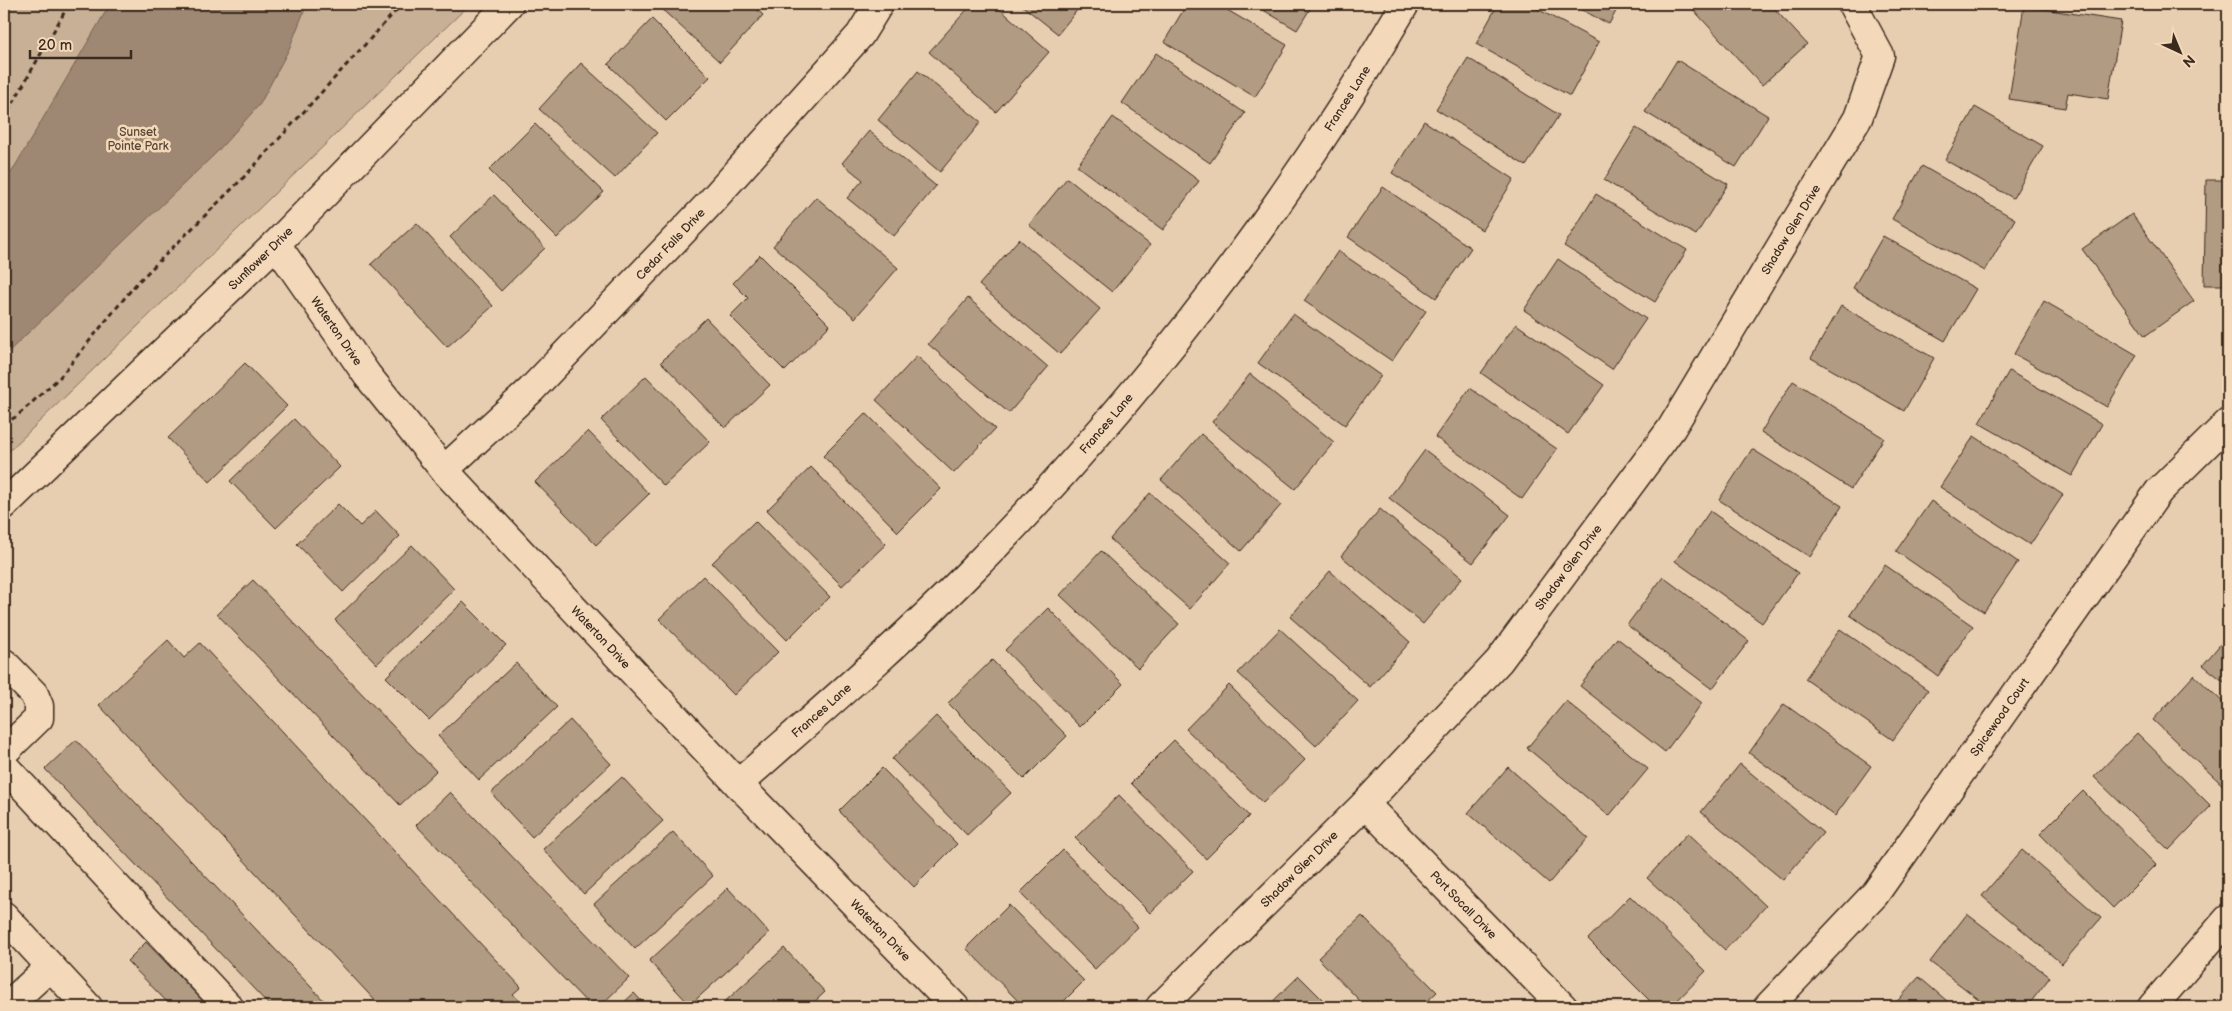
<svg xmlns="http://www.w3.org/2000/svg" width="2232" height="1011" font-family="'Balsamiq Sans',sans-serif">
	<style>
		.green { fill: #c8b096; stroke: #826d5a }
		.water { fill: #9e8873; stroke: #766251 }
		.building { fill: #b29b83; stroke: #3b2a1e }
		.lines { fill: none; stroke-linecap: round; stroke-linejoin: round }
		.minor-casing { stroke: #3b2a1e; stroke-width: 31 }
		.path { stroke: #3b2a1e; stroke-width: 3; stroke-dasharray: 5 4; stroke-linecap: butt }
		.minor { stroke: #f3d9ba; stroke-width: 28 }
		.labels { text-anchor: middle; stroke-width: 5; stroke-linejoin: round; paint-order: stroke }
		.street-label { font-size: 12px; fill: #3b2a1e; stroke: #f3d9ba }
		.park-label { font-size: 12px; fill: #574536; stroke: #f3d9ba }
	</style>
	<rect width="100%" height="100%" fill="#e8ceb1"/>
	<filter id="ink" filterUnits="userSpaceOnUse"><feTurbulence type="fractalNoise" baseFrequency=".02" numOctaves="2"/><feDisplacementMap in="SourceGraphic" scale="10" xChannelSelector="R" yChannelSelector="G"/><feConvolveMatrix kernelMatrix="1 2 1 2 8 2 1 2 1" color-interpolation-filters="sRGB"/></filter>
	<g filter="url(#ink)">
		<path class="green" d="M4,4h466l-466,452z"/>
		<path class="water" d="M110,4h197l-18,45 -29,55 -44,49 -212,203v-171z"/>
		<path class="building" d="M656,4h95l12,11 -43,47z
			M972,4h22l55,48 -53,60 -67,-60z
			M1020,4h62l-24,30z
			M1187,4h30l70,41 -32,52 -91,-55z
			M1253,4h60l-16,26z
			M1498,4h30l71,38 -29,54 -94,-52z
			M1570,4h50l-11,20z
			M1693,4h77l37,40 -45,41 -72,-79z
			M2024,6l97,15 -13,78 -40,-6 -3,15 -56,-9z
			M652,19l58,58 -44,44 -58,-57z
			M1156,53l89,60 -35,50 -88,-60z
			M1468,58l91,57 -33,51 -90,-57z
			M1677,60l91,56 -32,51 -91,-55z
			M581,63l76,70 -42,45 -76,-69z
			M918,71l63,51 -41,50 -62,-52z
			M1975,107l68,39 -30,52 -68,-38z
			M1113,117l86,64 -36,49 -86,-64z
			M1424,121l90,58 -32,51 -90,-57z
			M535,124l69,68 -47,46 -68,-68z
			M1636,128l92,56 -32,51 -92,-55z
			M869,131l67,55 -42,50 -47,-38 16,-18 -21,-17z
			M1922,166l93,53 -30,52 -93,-52z
			M1067,178l83,67 -38,47 -83,-67z
			M2206,180h22v105h-24z
			M1383,187l88,61 -35,50 -88,-61z
			M1596,194l91,56 -32,52 -91,-56z
			M494,195l51,53 -44,43 -51,-54z
			M816,197l82,71 -43,50 -82,-72z
			M2132,214l62,87 -49,35 -63,-87z
			M417,223l76,83 -46,41 -76,-83z
			M1883,236l93,53 -31,52 -92,-53z
			M1019,239l81,70 -40,45 -81,-69z
			M1338,251l88,60 -34,50 -88,-60z
			M760,255l70,70 -45,46 -55,-55 18,-18 -15,-15z
			M1558,259l88,60 -34,50 -88,-59z
			M968,298l80,69 -39,46 -81,-69z
			M2044,301l93,54 -30,52 -93,-53z
			M1841,306l93,52 -30,53 -93,-53z
			M1293,314l88,62 -36,49 -87,-62z
			M706,318l64,67 -45,43 -64,-66z
			M1516,324l88,61 -36,49 -87,-61z
			M917,356l78,73 -41,44 -78,-73z
			M245,363l42,43 -77,76 -42,-44z
			M2009,371l93,53 -30,52 -93,-53z
			M1250,374l84,68 -39,47 -83,-67z
			M646,376l64,66 -46,44 -63,-66z
			M1793,381l91,57 -33,51 -90,-57z
			M1470,388l87,61 -35,50 -87,-62z
			M866,413l75,76 -43,43 -75,-76z
			M294,419l46,48 -64,61 -46,-47z
			M588,431l61,63 -53,51 -61,-63z
			M1201,434l80,71 -40,46 -80,-71z
			M1974,436l89,59 -33,50 -90,-58z
			M1752,449l90,57 -32,51 -91,-57z
			M1425,450l85,65 -37,48 -84,-65z
			M811,467l75,77 -44,42 -75,-76z
			M1150,493l80,70 -40,46 -80,-70z
			M1931,501l87,61 -34,50 -88,-61z
			M338,504l22,22 16,-15 24,25 -57,56 -46,-48z
			M1380,509l82,69 -39,46 -82,-68z
			M1710,511l88,62 -36,50 -87,-62z
			M755,521l75,76 -43,43 -75,-77z
			M412,545l42,44 -77,75 -42,-44z
			M1101,551l78,73 -41,44 -78,-73z
			M1885,565l88,61 -35,50 -88,-61z
			M1330,571l80,71 -40,45 -80,-70z
			M703,576l75,76 -44,43 -75,-76z
			M1663,577l86,64 -37,48 -85,-64z
			M253,580l183,191 -36,34 -183,-191z
			M463,602l43,43 -77,75 -43,-43z
			M1048,608l75,76 -43,43 -75,-77z
			M1280,629l78,72 -42,45 -78,-73z
			M1840,629l88,61 -35,50 -88,-61z
			M2228,635v50l-25,-20z
			M1617,638l85,65 -37,49 -85,-66z
			M168,640l16,18 16,-15 321,344 -8,7 12,13h-144l-282,-302z
			M992,660l75,76 -43,43 -76,-76z
			M516,663l41,44 -78,73 -41,-44z
			M2194,675l34,32v83l-75,-70z
			M1229,685l76,75 -42,43 -77,-74z
			M1566,701l82,68 -39,47 -82,-68z
			M1784,704l87,62 -36,50 -86,-63z
			M936,716l75,77 -44,42 -75,-76z
			M570,720l41,44 -79,73 -41,-44z
			M2137,733l74,73 -42,44 -75,-73z
			M76,740l254,267h-59l-226,-238z
			M1174,740l75,76 -43,43 -75,-76z
			M1740,764l83,69 -40,47 -82,-68z
			M1508,767l80,71 -39,45 -81,-70z
			M882,768l75,76 -43,43 -75,-76z
			M622,777l41,44 -79,73 -41,-45z
			M2083,791l73,74 -43,43 -73,-74z
			M450,792l179,186 -30,29h-8l-175,-182z
			M1119,795l74,76 -43,42 -75,-75z
			M673,832l40,44 -78,73 -41,-45z
			M1688,833l78,73 -41,44 -78,-72z
			M1063,850l75,77 -43,42 -75,-76z
			M2022,850l79,68 -39,46 -80,-68z
			M728,888l41,45 -79,72 -41,-44z
			M1630,896l76,75 -35,36h-15l-68,-68z
			M1009,905l75,76 -26,26h-34l-58,-59z
			M1967,914l83,63 -23,30h-38l-59,-45z
			M1362,916l75,76 -16,15h-55l-48,-49z
			M146,942l63,65h-37l-45,-46z
			M784,948l41,44 -16,15h-90z
			M1299,976l31,31h-63z
			M1919,977l35,30h-62z
			M634,993l13,14h-28z"/>
		<g class="lines">
			<defs>
				<g id="minor">
					<path id="s1" d="M276,244l91,131 77,95 294,314 217,223"/>
					<path id="s2" d="M444,470l87,-80 177,-185 152,-170 19,-31"/>
					<path id="s3" d="M4,505l272,-261 233,-240"/>
					<path d="M4,663l30,31 5,12v12l-35,34"/>
					<path d="M4,766l225,241"/>
					<path id="s4" d="M738,784c78,-69 157,-136 230,-210 168,-170 317,-363 437,-570"/>
					<path id="s5" d="M1365,804l198,203"/>
					<path d="M4,916l84,91"/>
					<path d="M6,1007l44,-40"/>
					<path id="s6" d="M1160,1007l205,-203 134,-143 172,-232 187,-311 22,-62 -28,-52"/>
					<path id="s7" d="M1768,1007l107,-113 284,-403 69,-68"/>
					<path d="M2152,1007l76,-88"/>
				</g>
			</defs>
			<use href="#minor" class="minor-casing"/>
			<path class="path" d="M4,119l65,-115
				M4,424l13,-8 43,-39 76,-93 111,-110 155,-170"/>
			<use href="#minor" class="minor"/>
		</g>
	</g>
	<g class="labels">
		<g class="street-label">
			<text dy="4" stroke="none"><textPath href="#s4" startOffset="921">Frances Lane</textPath></text>
			<text dy="4" stroke="none"><textPath href="#s6" startOffset="1006">Shadow Glen Drive</textPath></text>
			<text dy="4" stroke="none"><textPath href="#s2" startOffset="320">Cedar Falls Drive</textPath></text>
			<text dy="4" stroke="none"><textPath href="#s3" startOffset="356">Sunflower Drive</textPath></text>
			<text dy="4" stroke="none"><textPath href="#s1" startOffset="106">Waterton Drive</textPath></text>
			<text dy="4" stroke="none"><textPath href="#s4" startOffset="516">Frances Lane</textPath></text>
			<text dy="4" stroke="none"><textPath href="#s6" startOffset="601">Shadow Glen Drive</textPath></text>
			<text dy="4" stroke="none"><textPath href="#s1" startOffset="511">Waterton Drive</textPath></text>
			<text dy="4" stroke="none"><textPath href="#s4" startOffset="111">Frances Lane</textPath></text>
			<text dy="4" stroke="none"><textPath href="#s7" startOffset="372">Spicewood Court</textPath></text>
			<text dy="4" stroke="none"><textPath href="#s6" startOffset="196">Shadow Glen Drive</textPath></text>
			<text dy="4" stroke="none"><textPath href="#s5" startOffset="141">Port Socall Drive</textPath></text>
			<text dy="4" stroke="none"><textPath href="#s1" startOffset="916">Waterton Drive</textPath></text>
		</g>
		<g class="park-label">
			<text x="138" y="136">Sunset<tspan x="138" dy="14">Pointe Park</tspan></text>
		</g>
	</g>
	<rect width="2232" height="1011" fill="none" stroke="#f3d9ba" stroke-width="20"/>
	<rect x="10" y="10" width="2212" height="991" fill="none" stroke="#3b2a1e" stroke-width="2" filter="url(#ink)"/>
	<g transform="translate(2180 52) rotate(136)" stroke="#f3d9ba" stroke-width="4" paint-order="stroke">
	<path d="M0-4L9 19L0 12L-9 19Z" fill="#3b2a1e"/>
	<text y="-8" font-size="14" font-weight="bold" text-anchor="middle" fill="#3b2a1e">N</text>
	</g>
	<path d="M30 50v8h101v-8" fill="none" stroke="#3b2a1e" stroke-width="2.5"/>
	<text x="38" y="50" font-size="15" fill="#3b2a1e" stroke="#f3d9ba" stroke-width="4" paint-order="stroke">20 m</text>
</svg>
